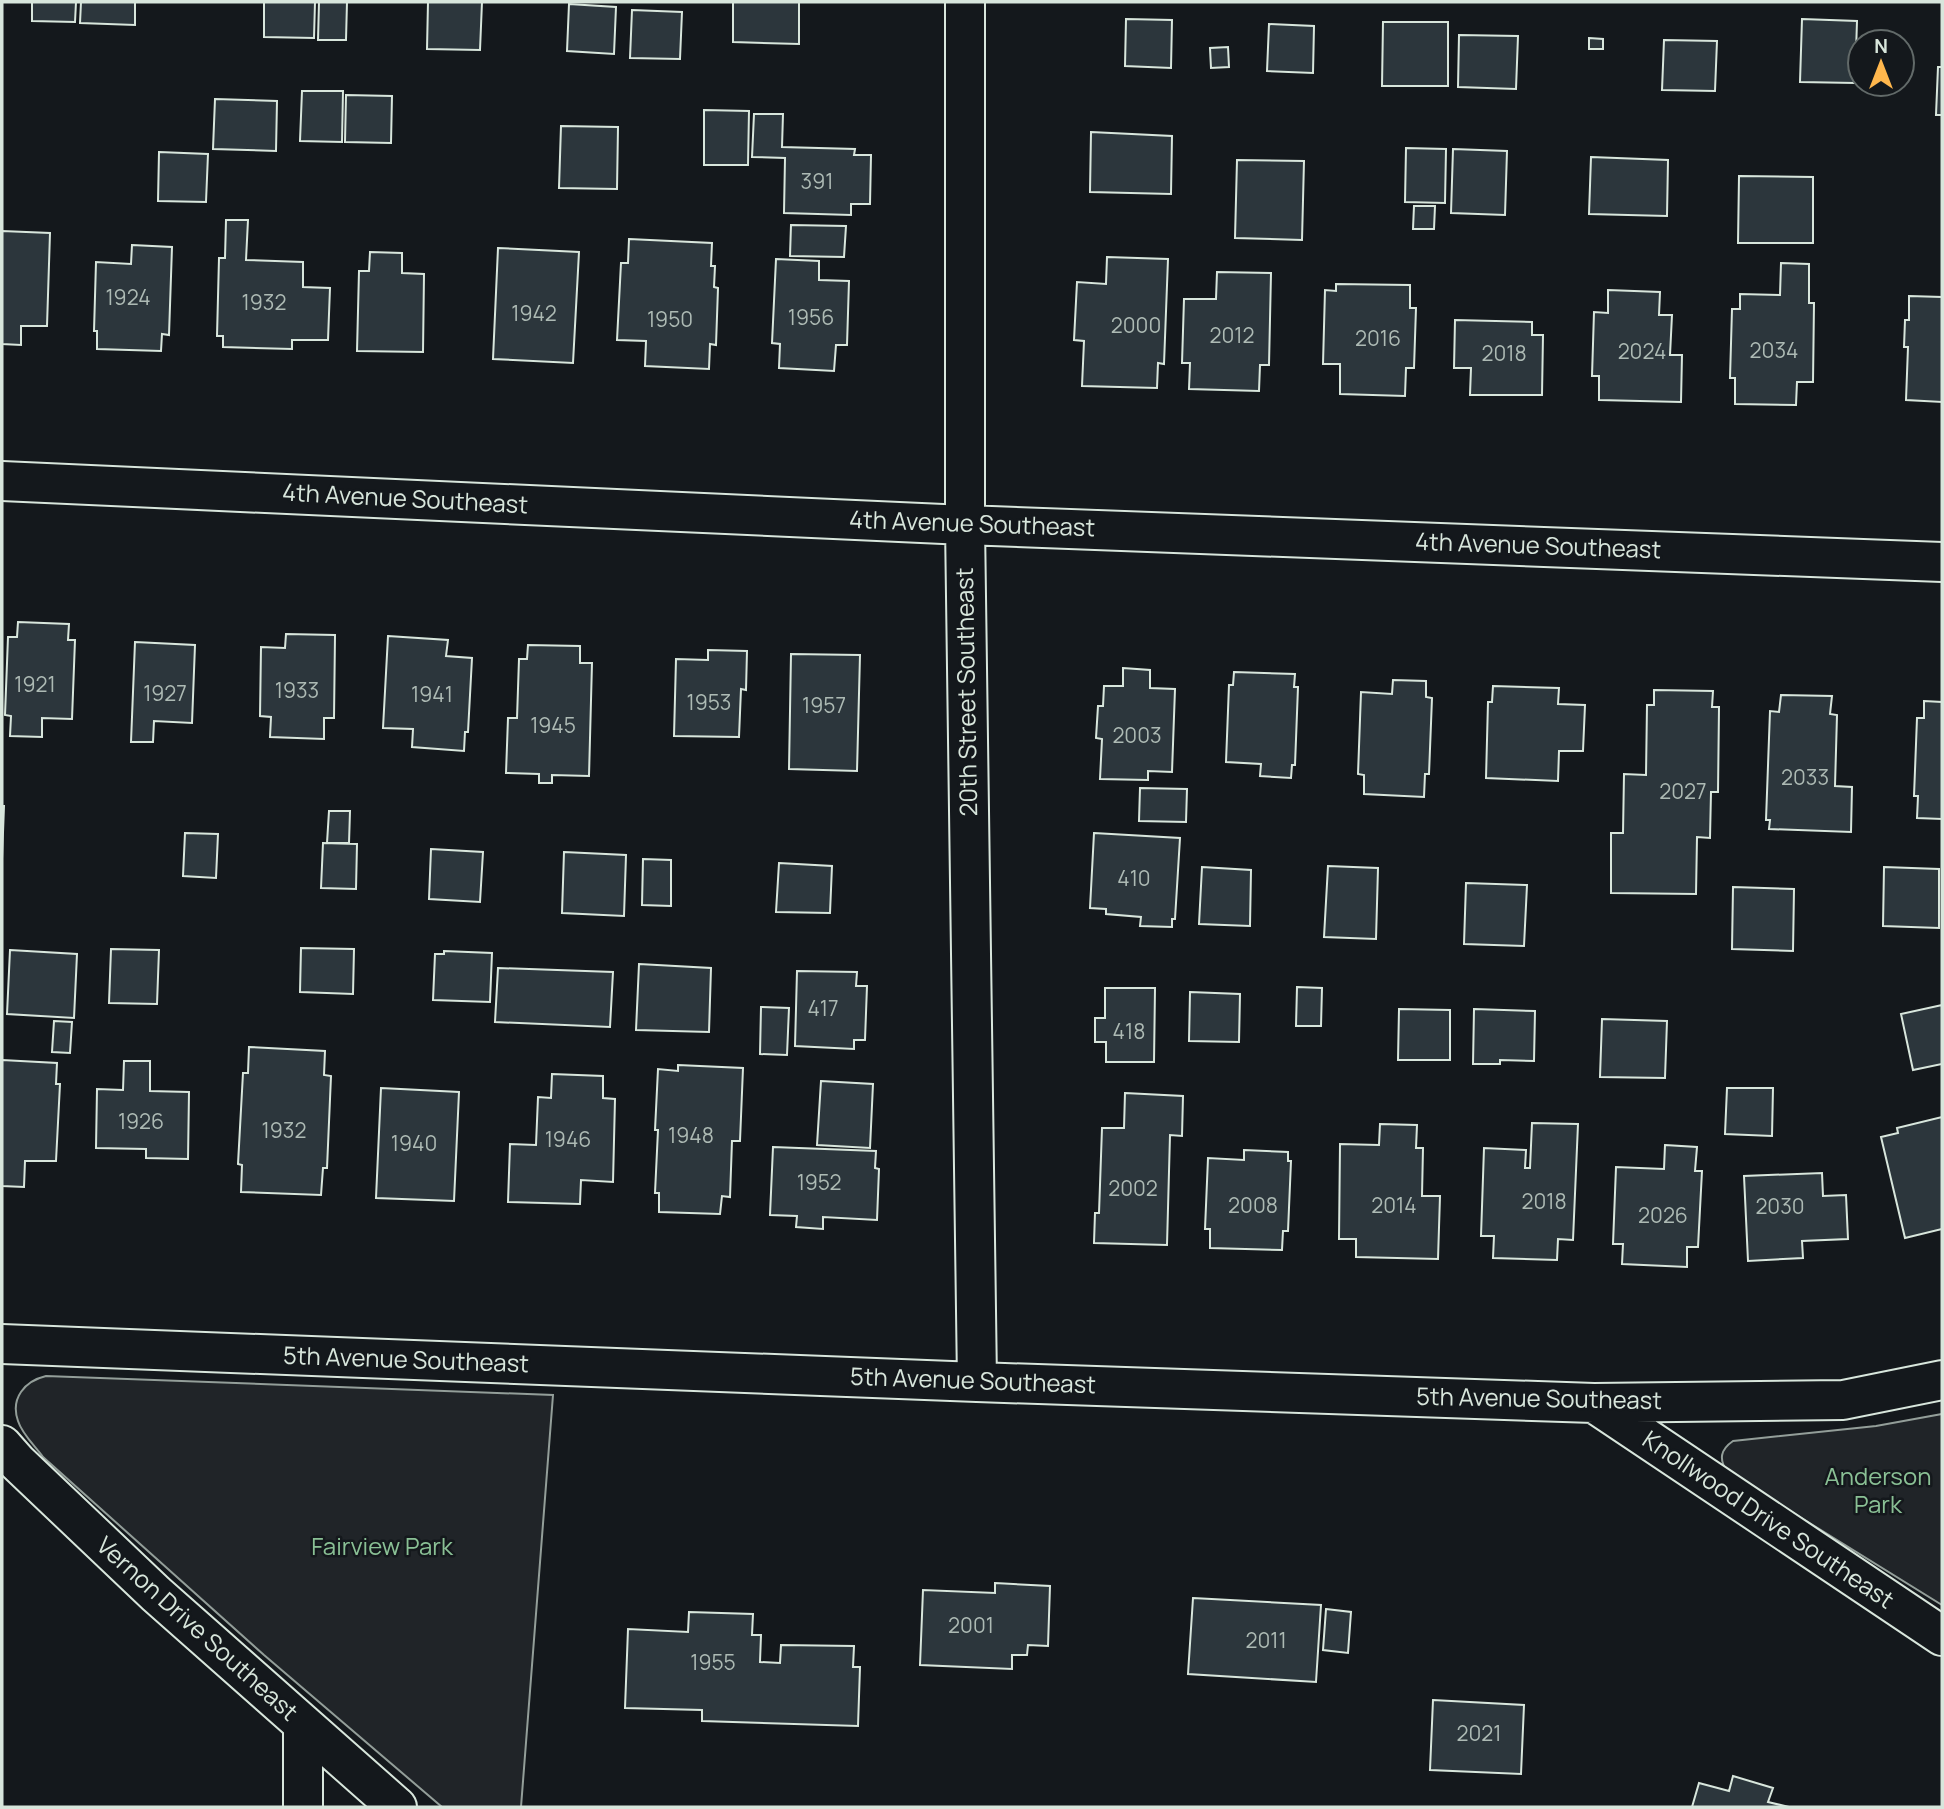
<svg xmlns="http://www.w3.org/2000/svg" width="1944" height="1809" font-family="Manrope,sans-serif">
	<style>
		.green { fill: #202428; stroke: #939e99; stroke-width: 2 }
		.building { fill: #2c363c; stroke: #d8e6dc; stroke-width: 2 }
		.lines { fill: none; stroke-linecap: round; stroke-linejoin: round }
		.street-casing { stroke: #d8e6dc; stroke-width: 42 }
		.street { stroke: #14181c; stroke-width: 38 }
		.labels { text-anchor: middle; stroke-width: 5; stroke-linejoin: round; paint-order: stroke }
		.number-label { font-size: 21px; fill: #adbab4 }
		.street-label { font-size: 24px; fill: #d8e6dc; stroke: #14181c }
		.park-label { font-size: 24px; fill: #8ac095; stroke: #14181c }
	</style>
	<rect width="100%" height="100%" fill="#14181c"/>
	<path class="green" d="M46,1376l507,19 -32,412h-79l-178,-152 -221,-198c-8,-11 -21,-23 -25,-36 -8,-23 7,-40 28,-45z
		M1942,1414v191l-215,-133c-8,-13 -7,-22 6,-31l143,-15z"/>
	<path class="building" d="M32,2h44l-1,20 -43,-1z
		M81,2h54v23l-55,-2z
		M264,2h51l-1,36 -50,-1z
		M319,2h28l-1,38h-28z
		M428,2h54l-2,48 -53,-1z
		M733,2h66v42l-66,-2z
		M569,4l47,3 -2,47 -47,-3z
		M632,10l50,2 -2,47 -50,-1z
		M1126,19l46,1 -1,48 -46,-2z
		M1802,19l55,2 -2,62 -55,-1z
		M1383,22h65v64h-66z
		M1269,24l45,2 -1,47 -46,-2z
		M1459,35l59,1 -2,53 -58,-2z
		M1589,38l14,1v10h-14z
		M1664,40l53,1 -2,50 -53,-1z
		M1228,47l1,20 -18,1 -1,-20z
		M1938,67h4v48h-6z
		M302,91h41l-1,51 -42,-1z
		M346,95l46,1 -1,47 -46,-1z
		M215,99l62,2 -1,50 -63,-2z
		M704,110l45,1 -1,54h-44z
		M754,114h29l-1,33 73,2 -1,6h17l-1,49h-19v11l-67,-2 1,-55 -33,-1z
		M561,126l57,1 -1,62 -58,-1z
		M1091,132l81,4 -1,58 -81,-2z
		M1406,148l40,1 -1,54 -40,-1z
		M1453,149l54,2 -2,64 -54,-2z
		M159,152l49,2 -2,48 -48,-1z
		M1591,157l77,3 -1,56 -78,-2z
		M1237,160l67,1 -2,79 -67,-2z
		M1739,176l74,1v66h-75z
		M1414,206h21l-1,23h-21z
		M226,220h22l-2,40 57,2v25l27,1 -2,52h-36v9l-69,-2v-11h-6l2,-78h6z
		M791,225l55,1 -2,31 -54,-1z
		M2,231l48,2 -3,93h-26v19l-19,-1z
		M629,239l83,4 -1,23h4l-1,21 4,1 -2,57 -6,-1 -1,25 -64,-3 1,-25 -29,-1 4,-77h7z
		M132,245l40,2 -3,88 -7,-1 -1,17 -64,-2v-18h-3l2,-69 35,2z
		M498,248l81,4 -6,111 -80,-4z
		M370,252l32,1v20l22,1 -1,78 -66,-1 2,-80h10z
		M1107,257l61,2 -4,105 -6,-1 -1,25 -75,-2 2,-45 -10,-1 3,-58 29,2z
		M776,259l43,2v19l30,1 -2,64h-11l-2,26 -55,-3 1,-24 -8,-1z
		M1781,263l28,1v39h5l-1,79h-16l-1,23 -61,-1v-26h-5l2,-69h8v-15l40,1z
		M1217,272l54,1 -2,92h-9l-1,26 -70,-2 1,-26h-8l2,-64h32z
		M1336,284l74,1v23h6l-2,60h-8l-1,28 -65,-2v-30h-17l2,-74 11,1z
		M1608,290l52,2 -1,23h13l-2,40h12l-1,47 -82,-2v-24h-7l2,-64 14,1z
		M1909,296l33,1v105l-36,-2 2,-53h-4l1,-27h4z
		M1455,320l77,2v13h11l-1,60h-72l1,-27h-17z
		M18,622l51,2 -1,16h7l-3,79 -30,-1v19l-32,-1 1,-20 -6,-1 3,-78h9z
		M286,634l49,1 -1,83h-10v21l-54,-2 1,-20 -11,-1 1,-69 24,1z
		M388,636l60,4 -2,16 26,2 -4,74h-3l-1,19 -52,-4 1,-18 -30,-1z
		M135,642l60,3 -3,78 -38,-2 -1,21h-22z
		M528,645l52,1v17h12l-3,113 -37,-1v8h-13v-9l-33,-1 2,-55h9l2,-59h8z
		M708,650l39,1 -1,39 -5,-1 -2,48 -65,-1 2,-77 32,1z
		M791,654l69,1 -3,116 -68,-2z
		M1123,668l27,2v18l25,1 -3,83 -24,-1v9l-48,-1 2,-40 -6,-1 2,-32h5l1,-20h19z
		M1234,672l61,2 -1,13h4l-3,78h-3l-1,13 -31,-2 1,-12 -35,-2 3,-77h4z
		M1393,680l33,1v16l6,1 -3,76h-4l-1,23 -60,-3v-19l-6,-1 3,-82 31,2z
		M1493,686l66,2 -1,16 27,1 -2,46h-24l-1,30 -72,-3 2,-76h4z
		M1654,690l59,1 -1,16h7l-1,85h-7l-1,46 -13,-1 -1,57 -85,-1v-60h12l1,-59 22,1 1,-70h7z
		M1781,695l51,1 -2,18 7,1 -2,71 17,1 -1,45 -82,-3 1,-9h-4l4,-109 9,1z
		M1924,701l18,1v117l-25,-1 1,-22h-4l3,-78h7z
		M1140,788l47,1 -1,33 -47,-1z
		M2,806h2l-2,53z
		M329,811h21l-1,32h-22z
		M185,833l33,1 -2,44 -33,-2z
		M1094,833l86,5 -5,81h-3v8l-32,-1 1,-9 -35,-3v-5l-16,-1z
		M323,843l34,1 -1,45 -35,-1z
		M431,849l52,3 -3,50 -51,-3z
		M564,852l62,3 -2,61 -62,-3z
		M643,859l28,1v46l-29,-1z
		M779,863l53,3 -2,47 -54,-1z
		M1328,866l50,2 -2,71 -52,-2z
		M1202,867l49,3 -1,56 -51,-2z
		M1884,867l55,2v59l-56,-2z
		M1466,883l61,2 -3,61 -60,-2z
		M1733,887l61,2 -1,62 -61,-2z
		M301,948l53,1 -1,45 -53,-2z
		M111,949l48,1 -2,54 -48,-1z
		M10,950l67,4 -3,64 -67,-4z
		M444,951l48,2 -2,49 -57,-2 2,-46h9z
		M639,964l72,4 -2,64 -73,-2z
		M498,968l115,4 -3,55 -115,-5z
		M797,971l60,1 -1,14h11l-2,54h-11v9l-59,-3z
		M1297,987l25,1 -1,38h-25z
		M1105,988h50l-1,74h-48v-20h-11v-24h10z
		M1190,992l50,2 -1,48 -50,-1z
		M1942,1005v59l-29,6 -12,-56z
		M761,1007l28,1 -2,47 -27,-1z
		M1399,1009l51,1v50h-52z
		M1474,1009l61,2 -1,50 -34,-1v4h-27z
		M1602,1019l65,2 -2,57 -65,-1z
		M54,1021l18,1 -2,31 -18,-1z
		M249,1047l76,4 -1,24 7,1 -4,92h-4l-2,27 -80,-3 1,-27 -4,-1 5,-91h5z
		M2,1060l55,3 -1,21h4l-4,77h-31l-1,26 -22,-1z
		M124,1061h26v30l39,1 -1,67 -42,-1v-9l-50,-1 1,-59 26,1z
		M678,1065l65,3 -3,73h-8l-2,56 -8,-1 -2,18 -61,-2v-19h-4l3,-63h-3l3,-61 20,2z
		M552,1074l51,2v22l12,1 -2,83 -32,-2 -1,24 -72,-2 2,-58 26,1 2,-48 13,1z
		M821,1081l52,3 -3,64 -53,-3z
		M381,1088l78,4 -5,109 -78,-3z
		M1727,1088h46l-1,48 -47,-2z
		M1125,1093l58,3 -1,40 -12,-1 -3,110 -73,-2 1,-30h4l3,-85h22z
		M1942,1117v112l-37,9 -24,-101 17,-4 -1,-5z
		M1532,1123l46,1 -5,116 -15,-1 -1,21 -64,-2 1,-22h-13l3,-88 42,2 -1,18h5z
		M1380,1124l37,1 -1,23h7l-1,48h18l-2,63 -82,-2v-18h-17l1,-95 39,1z
		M1665,1145l32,2 -2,24h7l-4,76h-11v20l-65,-3 1,-20h-10l3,-77 48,2z
		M773,1147l103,4 -1,17 4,1 -2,51 -54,-3v12l-27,-2 1,-11 -27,-1z
		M1244,1150l44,2v9h3l-3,70h-5l-1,19 -72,-2v-19h-5l3,-71 36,2z
		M1822,1173l1,23 23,-1 2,44 -46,2 1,17 -55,3 -4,-85z
		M995,1583l55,3 -2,60 -20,-1 -1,10h-15v14l-92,-4 3,-75 72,3z
		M1193,1598l128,7 -5,77 -128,-8z
		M1326,1609l25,3 -3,41 -25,-3z
		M689,1612l64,2 -1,21h9l-1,27 20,1 1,-18 73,1 -1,21h7l-2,59 -156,-5v-11l-77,-2 3,-79 60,3z
		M1433,1700l91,5 -3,69 -91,-4z
		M1733,1776l40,12 -5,14 21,5h-97l7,-24 30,8z"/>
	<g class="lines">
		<defs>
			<path id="street" d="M965,2v523l12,857
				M2,481l963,44 977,37
				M2,1344l975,38 617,21 249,-3 99,-20
				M1594,1403l348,233
				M2,1445l15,17 139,132 241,213
				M303,1725v82"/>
		</defs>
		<use href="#street" class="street-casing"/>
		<use href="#street" class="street"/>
	</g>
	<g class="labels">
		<g class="number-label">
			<text x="817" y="189">391</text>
			<text x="128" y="305">1924</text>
			<text x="264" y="310">1932</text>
			<text x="534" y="321">1942</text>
			<text x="811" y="325">1956</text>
			<text x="670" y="327">1950</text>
			<text x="1136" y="333">2000</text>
			<text x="1232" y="343">2012</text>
			<text x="1378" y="346">2016</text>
			<text x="1774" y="358">2034</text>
			<text x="1642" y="359">2024</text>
			<text x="1504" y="361">2018</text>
			<text x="35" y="692">1921</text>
			<text x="297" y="698">1933</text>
			<text x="165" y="701">1927</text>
			<text x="432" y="702">1941</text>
			<text x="709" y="710">1953</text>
			<text x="824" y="713">1957</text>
			<text x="553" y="733">1945</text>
			<text x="1137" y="743">2003</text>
			<text x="1805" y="785">2033</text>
			<text x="1683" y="799">2027</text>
			<text x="1134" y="886">410</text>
			<text x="823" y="1016">417</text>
			<text x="1129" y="1039">418</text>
			<text x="141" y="1129">1926</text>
			<text x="284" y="1138">1932</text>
			<text x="691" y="1143">1948</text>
			<text x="568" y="1147">1946</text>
			<text x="414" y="1151">1940</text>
			<text x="819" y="1190">1952</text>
			<text x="1133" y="1196">2002</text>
			<text x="1544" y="1209">2018</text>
			<text x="1253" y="1213">2008</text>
			<text x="1394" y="1213">2014</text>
			<text x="1780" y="1214">2030</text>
			<text x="1663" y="1223">2026</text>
			<text x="971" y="1633">2001</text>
			<text x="1266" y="1648">2011</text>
			<text x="713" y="1670">1955</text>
			<text x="1479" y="1741">2021</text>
		</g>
		<g class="street-label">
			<text transform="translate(405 499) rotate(3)" y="8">4th Avenue Southeast</text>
			<text transform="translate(972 524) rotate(2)" y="8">4th Avenue Southeast</text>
			<text transform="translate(1538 546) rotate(2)" y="8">4th Avenue Southeast</text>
			<text transform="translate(967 692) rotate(-91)" y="8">20th Street Southeast</text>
			<text transform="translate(406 1360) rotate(2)" y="8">5th Avenue Southeast</text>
			<text transform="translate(973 1381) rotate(2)" y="8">5th Avenue Southeast</text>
			<text transform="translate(1539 1399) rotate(1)" y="8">5th Avenue Southeast</text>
			<text transform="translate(1768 1520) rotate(34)" y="8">Knollwood Drive Southeast</text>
			<text transform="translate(197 1629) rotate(42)" y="8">Vernon Drive Southeast</text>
		</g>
		<g class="park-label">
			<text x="1878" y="1485">Anderson<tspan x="1878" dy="28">Park</tspan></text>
			<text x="382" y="1555">Fairview Park</text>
		</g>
	</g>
	<rect width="1944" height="1809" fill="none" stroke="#d8e6dc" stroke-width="7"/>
	<g transform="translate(1881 63)"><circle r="33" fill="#14181c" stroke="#626a69" stroke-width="2"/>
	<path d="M0-5L12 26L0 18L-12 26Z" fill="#ffb74d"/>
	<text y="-10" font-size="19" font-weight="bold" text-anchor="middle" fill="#d8e6dc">N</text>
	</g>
</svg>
